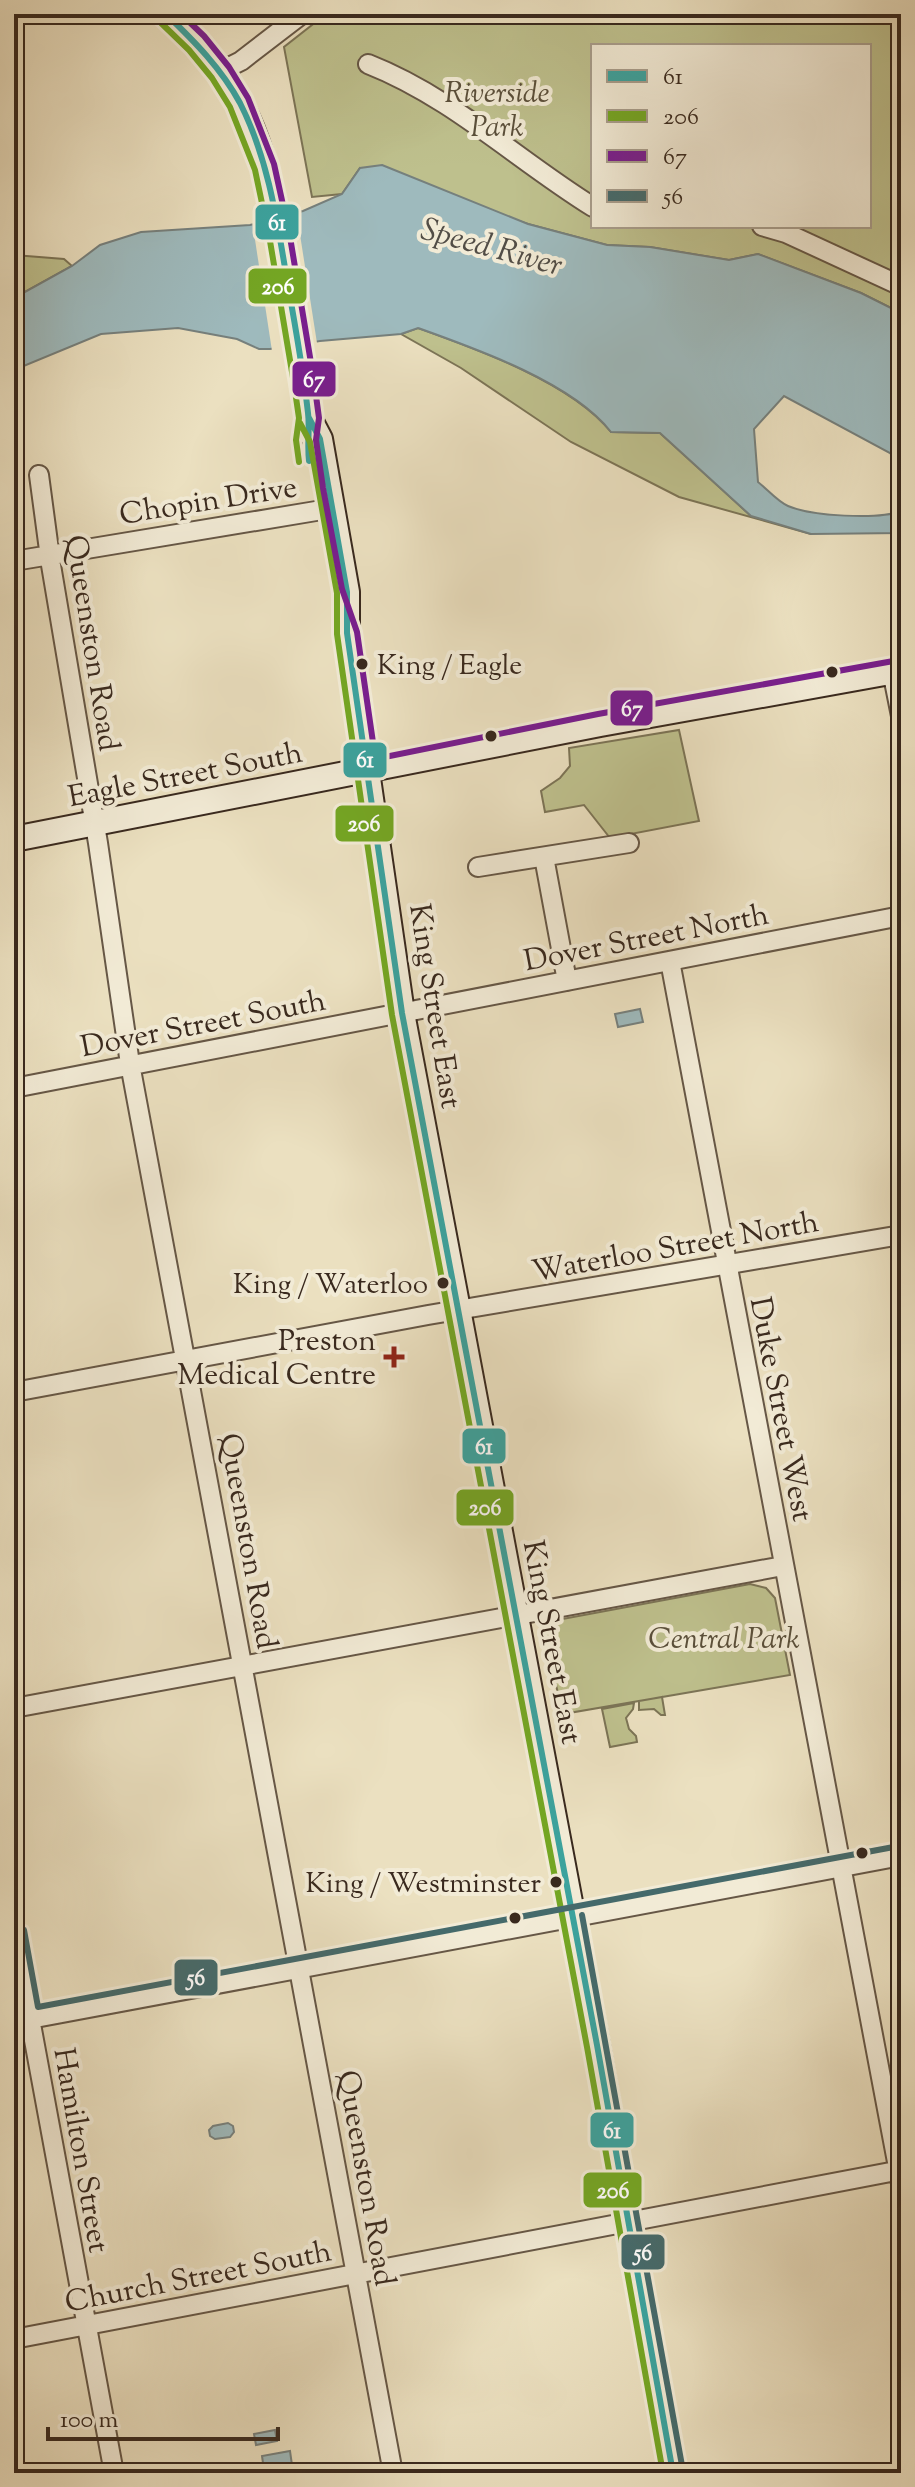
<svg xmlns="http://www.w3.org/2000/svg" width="915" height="2487" font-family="'Sorts Mill Goudy',serif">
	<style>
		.green { fill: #bec08d; stroke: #7c7456; stroke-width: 2; fill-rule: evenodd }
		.water { fill: #9ebabd; stroke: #76807d; stroke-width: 2 }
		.pier { fill: #ebe0c0 }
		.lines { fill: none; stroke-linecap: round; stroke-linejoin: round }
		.street-casing { stroke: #665746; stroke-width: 22 }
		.secondary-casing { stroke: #39291e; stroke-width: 28 }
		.street { stroke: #f2ebd6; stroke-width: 18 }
		.secondary { stroke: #f2ebd6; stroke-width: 24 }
		.bus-1-casing { stroke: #f2ebd6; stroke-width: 12 }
		.bus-2-casing { stroke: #f2ebd6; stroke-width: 12 }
		.bus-3-casing { stroke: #f2ebd6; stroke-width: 12 }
		.bus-4-casing { stroke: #f2ebd6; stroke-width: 12 }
		.bus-1 { stroke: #3ca29d; stroke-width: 6 }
		.bus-2 { stroke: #74a623; stroke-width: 6 }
		.bus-3 { stroke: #791e8f; stroke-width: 6 }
		.bus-4 { stroke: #456a6b; stroke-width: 6 }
		.bus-dot { fill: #39291e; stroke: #f2ebd6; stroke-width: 3 }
		.poi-dot { fill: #8f2418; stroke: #f2ebd6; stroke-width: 3 }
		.labels { text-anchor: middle; stroke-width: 8; stroke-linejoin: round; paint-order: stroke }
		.bus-label { font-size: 28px; fill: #39291e; stroke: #f2ebd6; text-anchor: end }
		.park-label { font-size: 30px; font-style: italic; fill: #5a4f3a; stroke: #f2ebd6 }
		.street-label { font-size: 30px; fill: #39291e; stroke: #f2ebd6 }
		.poi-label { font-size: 30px; fill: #39291e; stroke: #f2ebd6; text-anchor: end }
		.water-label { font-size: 32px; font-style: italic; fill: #524d46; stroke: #f2ebd6 }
		.line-badge { stroke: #f2ebd6; stroke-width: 3 }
		.badge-label { font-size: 22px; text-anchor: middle; font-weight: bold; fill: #fff }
	</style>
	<rect width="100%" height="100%" fill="#ebe0c0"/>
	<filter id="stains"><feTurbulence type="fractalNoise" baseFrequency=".0025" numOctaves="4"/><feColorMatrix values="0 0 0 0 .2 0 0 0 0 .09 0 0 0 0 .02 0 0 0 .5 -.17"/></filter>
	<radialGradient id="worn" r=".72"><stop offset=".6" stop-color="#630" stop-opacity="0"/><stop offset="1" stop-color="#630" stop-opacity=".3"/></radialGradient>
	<path class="green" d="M326,14h575v299l-40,-20 -103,-39 -29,6 -79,-13 -43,-2 -79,-21 -168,-56 -18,26 -30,3 -28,-150zM593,46h276v180h-276z
		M14,255l50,4 8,7 -58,32z
		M418,328c59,21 154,55 193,104l49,1 91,83 60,18 -132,-37 -108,-55 -110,-74 -60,-34z
		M679,730l20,91 -89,17 -26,-33 -39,7 -4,-21 19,-13 10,-12 -1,-18z
		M750,1584l16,4 9,10 15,77 -227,39 -22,-91z
		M662,1697l3,18h-4l-7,-6 -15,1v-9z
		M634,1703l-1,6 -7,9 3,11 7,7 1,6 -27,5 -8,-38z"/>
	<path class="water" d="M382,165l146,59 79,21 43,2 79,13 29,-6 103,39 40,20v152l-11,-12 -106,-57 -30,33 4,53c9,7 20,20 30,24 23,10 90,14 113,5v22l-90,1 -60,-18 -91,-83 -49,-1c-38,-49 -134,-83 -193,-104l-17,6 -81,7 -50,8h-11l-22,-10 -59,-11 -77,6 -87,36v-72l58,-32 28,-21 41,-13 109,-7 53,-14 39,-17 18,-26z
		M640,1009l3,13 -25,5 -3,-13z
		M228,2123l5,3 1,6 -4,5 -15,2 -5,-3 -1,-6 4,-4z
		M275,2430l2,11 -21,4 -2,-11z
		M290,2451l2,14 -28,5 -2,-14z"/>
	<path class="pier" d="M296,209l21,134 -45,8 -20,-131z"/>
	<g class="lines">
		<defs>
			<path id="street" d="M368,64c84,33 149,96 225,143
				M219,72l22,-11 61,-47
				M762,226l24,7 115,53
				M39,475l12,90 47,278 32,221 263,1409
				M14,561l302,-50
				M892,671l9,45
				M544,857l23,124
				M478,867l151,-24
				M670,961l231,1222
				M14,1088l887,-172
				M14,1392l414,-77 473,-80
				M14,1708l769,-142
				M14,1932l100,541
				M14,2022l887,-166
				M14,2339l887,-169"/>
			<path id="secondary" d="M166,14c87,73 102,148 119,254 8,47 15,93 23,140l-1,23
				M309,418l11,21 27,153v41l55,380 195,1032 76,428
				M14,839l586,-115 301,-54"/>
		</defs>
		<use href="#street" class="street-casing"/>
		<use href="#secondary" class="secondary-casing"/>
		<use href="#street" class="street"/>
		<use href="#secondary" class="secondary"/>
		<defs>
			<path id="bus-1" d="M166,14c28,27 55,54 74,89 28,55 37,117 47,177 8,44 16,88 21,133 2,16 -1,31 1,48
				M309,418l11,21 27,153v41l55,380 195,1032 76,428"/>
			<path id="bus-2" d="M159,21l30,29 23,28 18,29 25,63 15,71 24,143 5,34 -3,22 3,22
				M300,423l10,19 27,151v41l55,381 195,1032 76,426"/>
			<path id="bus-3" d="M181,14l23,22 25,31 19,31 26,66 16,73 24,144 5,37 -3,22 7,48 19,101 15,43 20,138
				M365,761l233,-47 301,-54"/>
			<path id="bus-4" d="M582,1915l101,556
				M24,1930l14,77 861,-161"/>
		</defs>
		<use href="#bus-1" class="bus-1-casing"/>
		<use href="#bus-2" class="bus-2-casing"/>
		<use href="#bus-3" class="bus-3-casing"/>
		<use href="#bus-4" class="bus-4-casing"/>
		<use href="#bus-1" class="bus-1"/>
		<use href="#bus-2" class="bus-2"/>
		<use href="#bus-3" class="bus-3"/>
		<use href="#bus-4" class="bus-4"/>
	</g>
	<g class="bus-dot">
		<circle cx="362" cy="664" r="7"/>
		<circle cx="832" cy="672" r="7"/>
		<circle cx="491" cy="736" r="7"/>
		<circle cx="443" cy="1283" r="7"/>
		<circle cx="862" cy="1853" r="7"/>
		<circle cx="556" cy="1882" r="7"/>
		<circle cx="515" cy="1918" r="7"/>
	</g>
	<path class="poi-dot" d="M390 1345h8v8h8v8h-8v8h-8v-8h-8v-8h8z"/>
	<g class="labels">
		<g class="bus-label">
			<text x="377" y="674" text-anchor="start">King / Eagle</text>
			<text x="428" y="1293">King / Waterloo</text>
			<text x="541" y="1892">King / Westminster</text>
		</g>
		<g class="park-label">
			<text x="497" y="102">Riverside<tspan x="497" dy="34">Park</tspan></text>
			<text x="724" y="1648">Central Park</text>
		</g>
		<g class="street-label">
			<text transform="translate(208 500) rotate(-9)" y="10">Chopin Drive</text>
			<text transform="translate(93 643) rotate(81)" y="10">Queenston Road</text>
			<text transform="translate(185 774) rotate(-11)" y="10">Eagle Street South</text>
			<text transform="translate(646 937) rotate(-11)" y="10">Dover Street North</text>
			<text transform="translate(436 1006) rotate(81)" y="10">King Street East</text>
			<text transform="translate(203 1023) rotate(-11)" y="10">Dover Street South</text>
			<text transform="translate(675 1246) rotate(-10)" y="10">Waterloo Street North</text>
			<text transform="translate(782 1409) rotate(79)" y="10">Duke Street West</text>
			<text transform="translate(249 1541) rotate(80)" y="10">Queenston Road</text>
			<text transform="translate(553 1642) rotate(79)" y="10">King Street East</text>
			<text transform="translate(82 2150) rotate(80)" y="10">Hamilton Street</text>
			<text transform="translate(367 2178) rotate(80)" y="10">Queenston Road</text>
			<text transform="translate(198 2276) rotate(-11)" y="10">Church Street South</text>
		</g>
		<g class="poi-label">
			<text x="376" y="1350">Preston<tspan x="376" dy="34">Medical Centre</tspan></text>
		</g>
		<g class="water-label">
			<text transform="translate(492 246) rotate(15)" y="11">Speed River</text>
		</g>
	</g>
	<g class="line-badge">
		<rect x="254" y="203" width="46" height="38" rx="8" fill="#3ca29d"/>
		<rect x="247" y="267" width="61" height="38" rx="8" fill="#74a623"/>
		<rect x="291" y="360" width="46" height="38" rx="8" fill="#791e8f"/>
		<rect x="609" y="689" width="45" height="38" rx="8" fill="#791e8f"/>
		<rect x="342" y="741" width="46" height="38" rx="8" fill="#3ca29d"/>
		<rect x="334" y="804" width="61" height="39" rx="8" fill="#74a623"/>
		<rect x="461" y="1427" width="46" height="38" rx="8" fill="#3ca29d"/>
		<rect x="455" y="1488" width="60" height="39" rx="8" fill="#74a623"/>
		<rect x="173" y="1958" width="46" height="39" rx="8" fill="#456a6b"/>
		<rect x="589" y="2111" width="46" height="38" rx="8" fill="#3ca29d"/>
		<rect x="582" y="2171" width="61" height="38" rx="8" fill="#74a623"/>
		<rect x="620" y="2233" width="46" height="38" rx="8" fill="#456a6b"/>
	</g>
	<g class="badge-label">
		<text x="277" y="230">61</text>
		<text x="278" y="294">206</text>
		<text x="314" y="387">67</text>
		<text x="632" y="716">67</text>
		<text x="365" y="767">61</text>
		<text x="364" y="831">206</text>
		<text x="484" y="1454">61</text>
		<text x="485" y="1515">206</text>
		<text x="196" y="1985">56</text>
		<text x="612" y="2138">61</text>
		<text x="613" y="2198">206</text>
		<text x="643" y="2260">56</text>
	</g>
	<rect width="915" height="2487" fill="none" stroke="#ebe0c0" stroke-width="48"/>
	<rect x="16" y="16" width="883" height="2455" fill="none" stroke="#39291e" stroke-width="4"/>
	<rect x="24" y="24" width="867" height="2439" fill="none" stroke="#39291e" stroke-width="2"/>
	<rect x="591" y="44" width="280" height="184" fill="#f2ebd6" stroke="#a89d8c" stroke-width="2"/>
	<rect x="607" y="70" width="40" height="12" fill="#3ca29d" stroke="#a89d8c" stroke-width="2"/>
	<text x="663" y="84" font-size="24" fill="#39291e">61</text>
	<rect x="607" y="110" width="40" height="12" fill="#74a623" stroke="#a89d8c" stroke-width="2"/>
	<text x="663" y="124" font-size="24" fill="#39291e">206</text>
	<rect x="607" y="150" width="40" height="12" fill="#791e8f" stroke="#a89d8c" stroke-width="2"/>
	<text x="663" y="164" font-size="24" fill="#39291e">67</text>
	<rect x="607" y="190" width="40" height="12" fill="#456a6b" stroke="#a89d8c" stroke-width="2"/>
	<text x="663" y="204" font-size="24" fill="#39291e">56</text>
	<path d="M48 2427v12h230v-12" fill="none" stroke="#39291e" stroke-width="4"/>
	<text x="60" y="2427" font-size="24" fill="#39291e" stroke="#f2ebd6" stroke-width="6" paint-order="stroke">100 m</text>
	<rect width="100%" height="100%" filter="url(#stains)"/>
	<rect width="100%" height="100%" fill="url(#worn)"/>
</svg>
